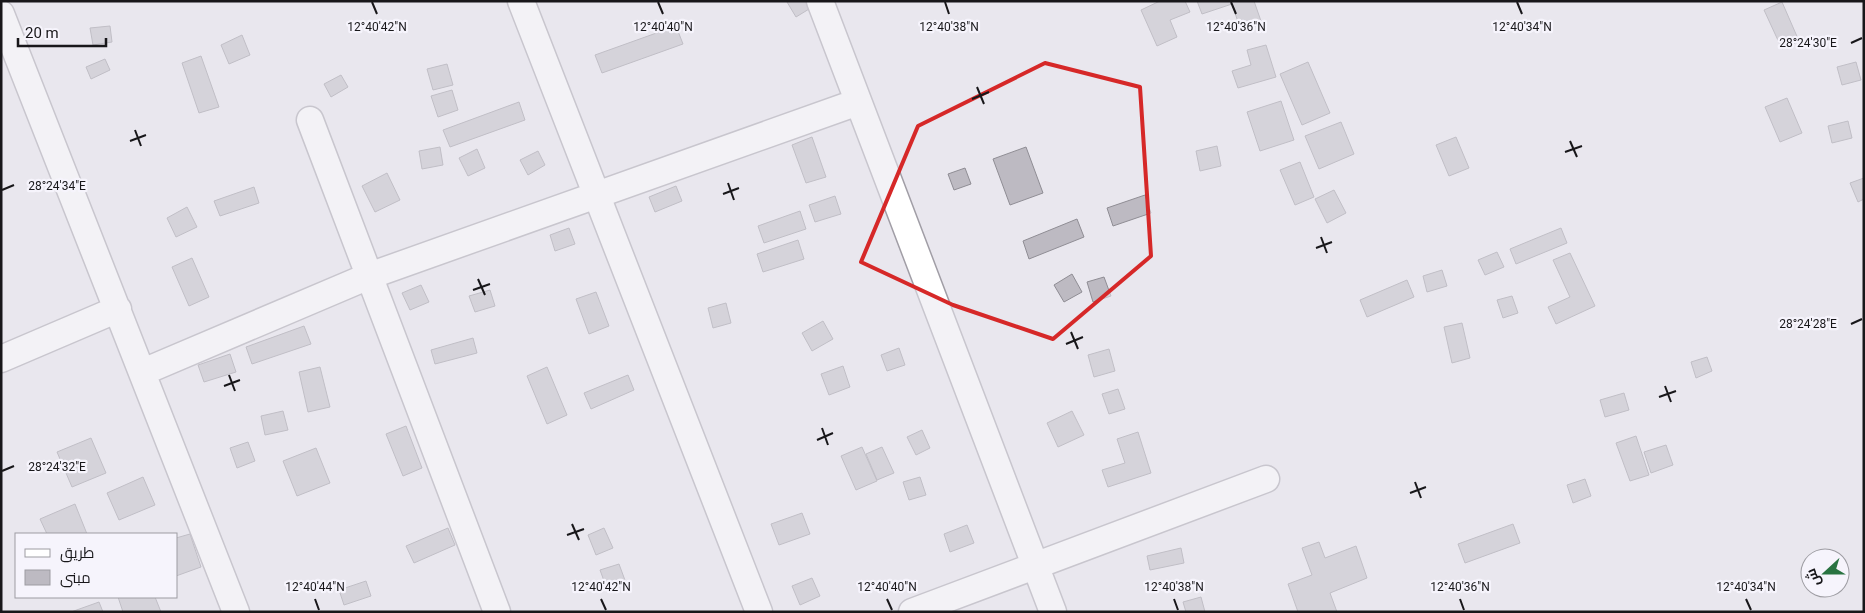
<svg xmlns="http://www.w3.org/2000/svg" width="1865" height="613" font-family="Roboto,Cairo,sans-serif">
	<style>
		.building { fill: #bdbac2; stroke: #8f8d94 }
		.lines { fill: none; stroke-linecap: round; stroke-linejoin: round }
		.minor-casing { stroke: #a19ea6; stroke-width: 29 }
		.minor { stroke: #fff; stroke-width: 26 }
		.marked { fill: none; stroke: #d62828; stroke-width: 4; stroke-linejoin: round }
		.ticks { fill: none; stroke: #18171a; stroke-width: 2 }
		.ticks-label { font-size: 12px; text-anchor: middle; fill: #18171a; stroke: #f6f4fc; stroke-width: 4.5; stroke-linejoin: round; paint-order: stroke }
	</style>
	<rect width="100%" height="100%" fill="#e9e7ee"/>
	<path class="building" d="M789,1h22l3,5 -18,11 -9,-15z
		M1160,1h25l5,11 -20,8 7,17 -20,9 -16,-36z
		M1197,1h57l8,23 -21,7 -9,-27 -30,10z
		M1782,2l17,39 -17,8 -18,-39z
		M110,26l2,16 -19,3 -3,-17z
		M676,26l7,18 -81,29 -7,-18z
		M242,35l8,20 -21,9 -8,-19z
		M1266,45l10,32 -38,11 -6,-17 19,-6 -4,-15z
		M201,56l18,51 -20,6 -17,-50z
		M105,59l5,11 -19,9 -5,-12z
		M1308,62l22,51 -28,12 -22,-51z
		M1856,62l5,18 -19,5 -5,-18z
		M447,64l6,21 -20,5 -6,-21z
		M341,75l7,12 -17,10 -7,-13z
		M452,90l6,20 -20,7 -7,-21z
		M1787,98l15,35 -22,9 -15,-35z
		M1281,101l13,39 -34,11 -13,-39z
		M519,102l6,18 -75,27 -7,-17z
		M1848,121l4,17 -20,5 -4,-17z
		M1341,122l13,32 -35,15 -14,-33z
		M812,137l14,40 -20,6 -14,-38z
		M1456,137l13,31 -20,8 -13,-31z
		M1217,146l4,20 -21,5 -4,-20z
		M440,147l3,18 -21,4 -3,-18z
		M1026,147l17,46 -33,12 -17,-46z
		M477,149l8,19 -17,8 -9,-18z
		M538,151l7,14 -17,10 -8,-15z
		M1300,162l14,35 -19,8 -15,-35z
		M965,168l6,16 -17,6 -6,-16z
		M387,173l13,27 -25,12 -13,-26z
		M1864,178v21l-6,3 -8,-19z
		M676,186l6,15 -27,11 -6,-15z
		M254,187l5,16 -39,13 -6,-15z
		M1334,190l12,23 -19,10 -12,-24z
		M1145,195l6,18 -38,13 -6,-18z
		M835,196l6,18 -26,8 -6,-17z
		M187,207l10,20 -21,10 -9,-19z
		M800,211l6,18 -42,14 -6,-17z
		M1077,219l7,18 -55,22 -6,-18z
		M569,228l6,16 -20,7 -5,-16z
		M1561,228l6,15 -51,21 -6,-15z
		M798,240l6,19 -41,13 -6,-18z
		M1497,252l7,15 -19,8 -7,-15z
		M1570,253l25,53 -39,18 -8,-17 22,-10 -17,-37z
		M192,258l17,39 -20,9 -17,-39z
		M1442,270l5,16 -20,6 -4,-16z
		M1072,274l10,18 -18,10 -10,-17z
		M1104,277l7,19 -18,6 -6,-20z
		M1407,280l7,17 -47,20 -7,-17z
		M421,285l8,17 -19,8 -8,-17z
		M490,290l5,16 -20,6 -6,-16z
		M596,292l13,34 -20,8 -13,-35z
		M1512,296l6,17 -15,5 -6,-18z
		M726,303l5,20 -18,5 -5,-20z
		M823,321l10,18 -21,12 -10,-18z
		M1462,323l8,35 -18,5 -8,-36z
		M304,326l7,18 -59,20 -6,-17z
		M473,338l4,15 -42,11 -4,-14z
		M899,348l6,17 -18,6 -6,-16z
		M1109,349l6,22 -21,6 -6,-22z
		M230,354l6,18 -32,10 -6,-17z
		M1707,357l5,14 -16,7 -5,-16z
		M843,366l7,21 -21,8 -8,-21z
		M320,367l10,40 -22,5 -9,-40z
		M547,367l20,48 -20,9 -20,-48z
		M628,375l6,15 -43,19 -7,-16z
		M1118,389l7,20 -16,5 -7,-20z
		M1624,393l5,17 -24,7 -5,-17z
		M283,411l5,19 -23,5 -4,-19z
		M1072,411l12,24 -26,12 -11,-24z
		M406,426l16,42 -19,8 -17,-42z
		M922,430l8,18 -14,7 -9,-18z
		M1138,432l13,41 -43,14 -6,-17 23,-7 -8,-24z
		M1636,436l13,39 -19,6 -14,-38z
		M91,438l15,35 -34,14 -15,-35z
		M248,442l7,19 -18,7 -7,-20z
		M1666,445l7,20 -22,8 -7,-21z
		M862,447l15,34 -21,9 -15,-34z
		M882,447l12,26 -17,7 -11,-26z
		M316,448l14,35 -33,13 -14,-35z
		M143,477l12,28 -36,15 -12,-27z
		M920,477l6,18 -17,5 -6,-18z
		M1585,479l6,17 -18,7 -6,-18z
		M75,504l12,30h-40l-7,-15z
		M802,513l8,21 -31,11 -8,-21z
		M1513,524l7,19 -55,20 -7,-19z
		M967,525l7,18 -24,9 -6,-18z
		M448,528l7,17 -41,18 -8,-17z
		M604,528l9,20 -17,7 -8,-20z
		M190,534l11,33 -25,9v-38z
		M1319,542l6,16 31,-12 11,32 -37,15 7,19h-39l-10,-28 24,-9 -10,-27z
		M1181,548l3,15 -34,7 -3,-14z
		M619,564l7,19 -19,6 -7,-19z
		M812,578l8,18 -20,9 -8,-19z
		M366,581l5,15 -27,9 -5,-15z
		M118,597h37l6,15h-38z
		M1201,597l4,15h-19l-3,-10z
		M99,602l4,10h-32z"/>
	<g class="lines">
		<defs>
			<path id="minor" d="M521,1l238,611
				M820,1l233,611
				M1,14l235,598
				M310,120l187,492
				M1,359l117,-50
				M143,372l226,-96 489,-174
				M912,612l354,-133"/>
		</defs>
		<use href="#minor" class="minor-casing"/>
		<use href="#minor" class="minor"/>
	</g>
	<path d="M0 0H1865V613H0ZM1045,63l95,24 11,169 -98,83 -100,-34 -92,-43 57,-136z" fill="#e9e7ee" fill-opacity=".55" fill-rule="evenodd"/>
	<path class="marked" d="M1045,63l95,24 11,169 -98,83 -100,-34 -92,-43 57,-136z"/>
	<path class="ticks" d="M372,2l5,12M658,2l5,12M945,2l4,12M1231,2l5,12M1517,2l5,12M1851,43l11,-5M977,87l7,17M972,99l17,-7M135,130l6,16M130,141l16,-6M1570,141l7,16M1565,152l17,-6M728,183l6,17M2,190l12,-5M723,194l16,-6M1321,237l6,16M1316,248l16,-6M478,279l7,16M473,290l17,-6M1851,324l11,-5M1071,332l7,17M1066,344l17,-7M229,375l6,16M224,386l16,-6M1665,386l6,16M1659,397l17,-6M822,428l6,17M817,440l16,-7M2,471l12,-5M1415,482l6,16M1410,493l16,-6M572,524l7,16M567,535l17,-6M315,599l4,11M601,599l5,11M887,599l5,11M1174,599l4,11M1460,599l4,11M1746,599l5,11"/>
	<g class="ticks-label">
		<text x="949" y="31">12°40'38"N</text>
		<text x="377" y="31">12°40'42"N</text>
		<text x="663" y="31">12°40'40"N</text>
		<text x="1236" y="31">12°40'36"N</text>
		<text x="1522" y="31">12°40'34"N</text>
		<text x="1808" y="47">28°24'30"E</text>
		<text x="57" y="190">28°24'34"E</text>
		<text x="1808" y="328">28°24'28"E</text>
		<text x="57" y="471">28°24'32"E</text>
		<text x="315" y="591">12°40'44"N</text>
		<text x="601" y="591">12°40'42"N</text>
		<text x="887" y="591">12°40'40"N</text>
		<text x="1174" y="591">12°40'38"N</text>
		<text x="1460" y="591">12°40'36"N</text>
		<text x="1746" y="591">12°40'34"N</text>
	</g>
	<rect width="1865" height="613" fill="none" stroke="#18171a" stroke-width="5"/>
	<rect x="15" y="533" width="162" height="65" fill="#f6f4fc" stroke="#9d9ca2"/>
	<rect x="25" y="549" width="25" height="8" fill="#ffffff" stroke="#9d9ca2"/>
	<text x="60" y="558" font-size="15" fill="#18171a">طريق</text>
	<rect x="25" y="570" width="25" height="15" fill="#bdbac2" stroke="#9d9ca2"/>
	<text x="60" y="583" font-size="15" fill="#18171a">مبنى</text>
	<g transform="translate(1825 573) rotate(249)"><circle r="24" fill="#f6f4fc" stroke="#9d9ca2"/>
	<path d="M0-4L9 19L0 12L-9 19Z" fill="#297341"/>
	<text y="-8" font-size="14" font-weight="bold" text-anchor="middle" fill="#18171a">ش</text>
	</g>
	<path d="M18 38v8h88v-8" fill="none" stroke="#18171a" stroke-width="2.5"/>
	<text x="25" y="38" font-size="15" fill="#18171a" stroke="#f6f4fc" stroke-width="4" paint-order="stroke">20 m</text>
</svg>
